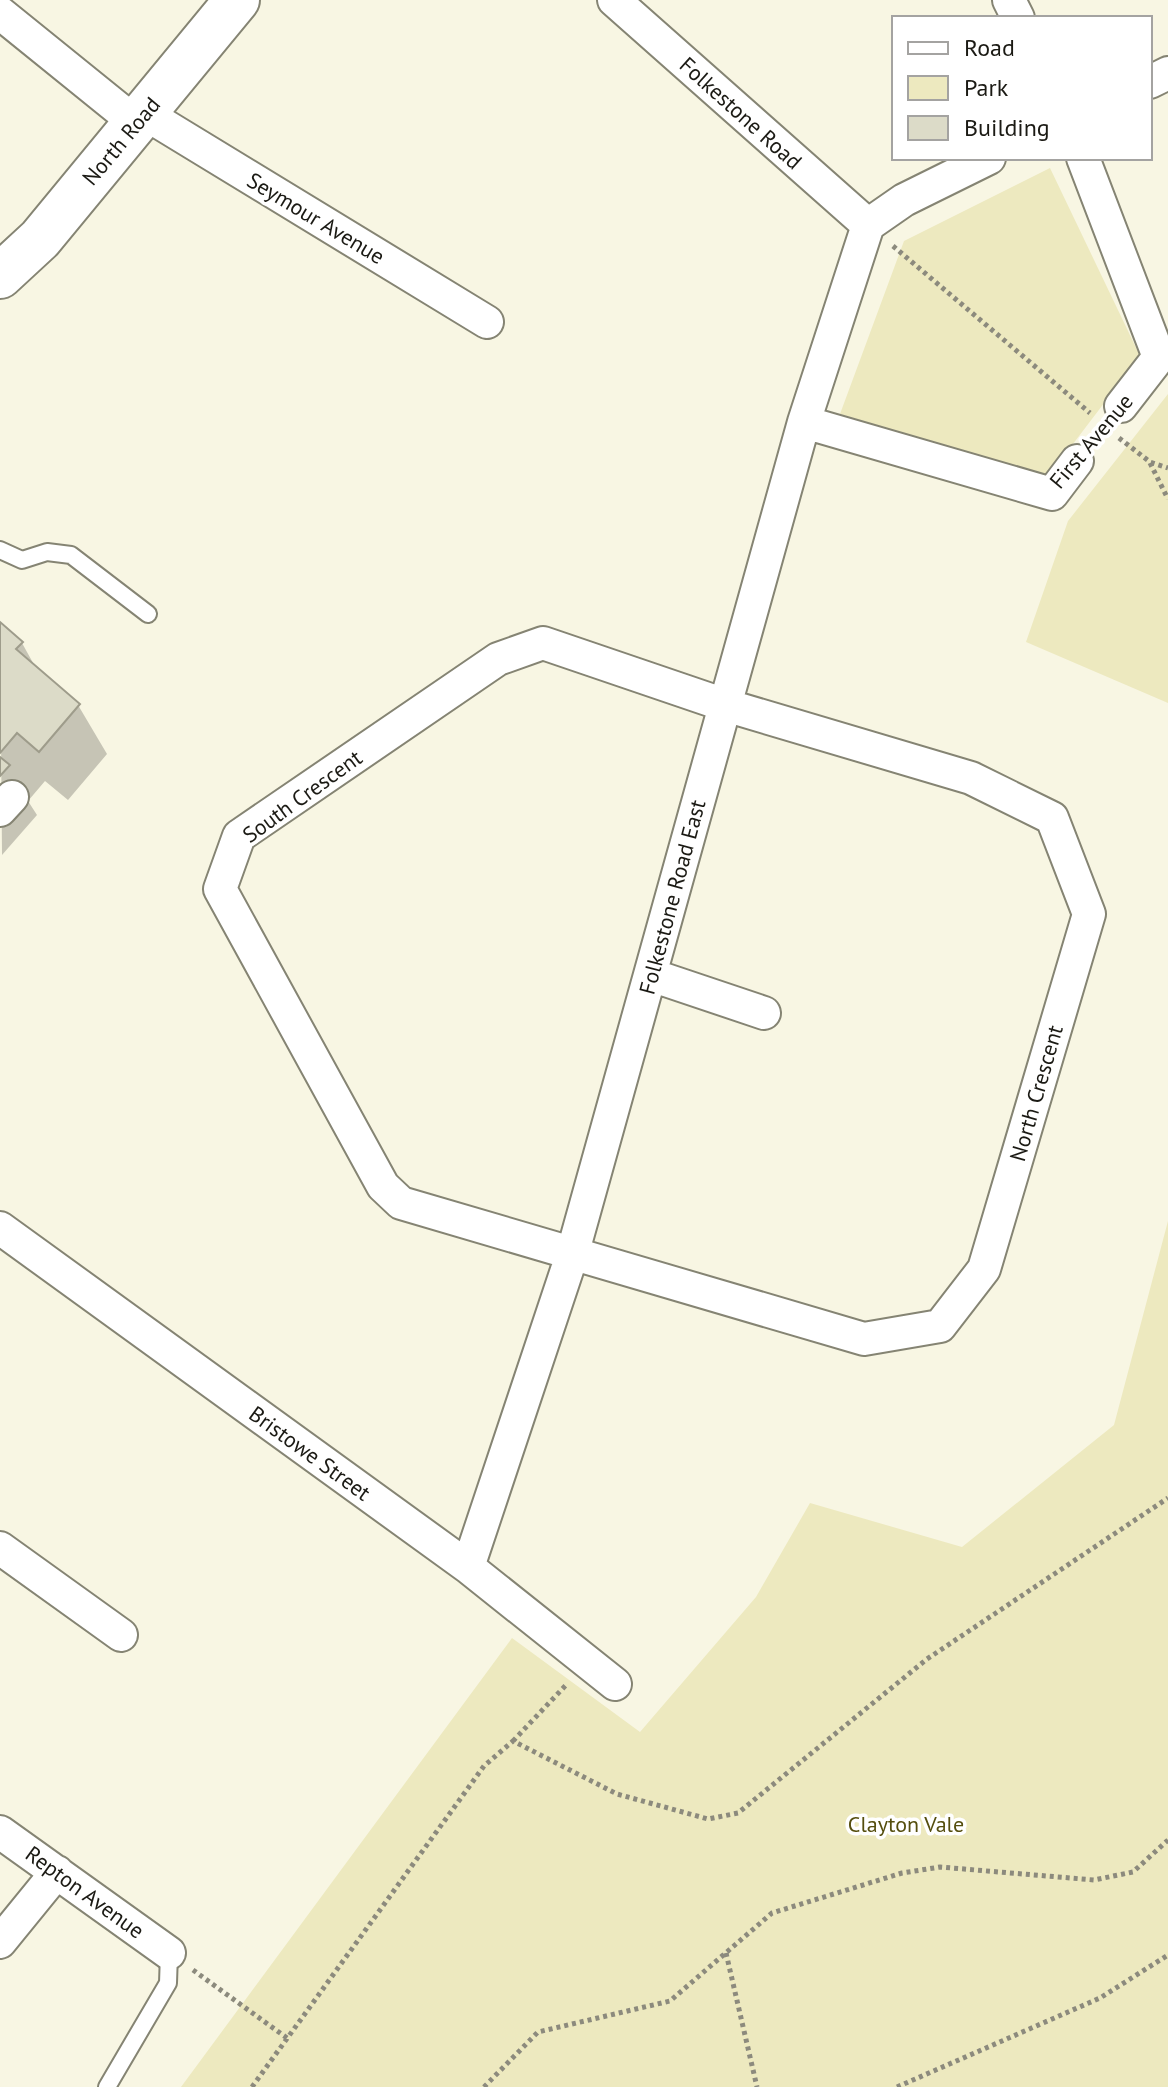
<svg xmlns="http://www.w3.org/2000/svg" width="1168" height="2087" font-family="'PT Sans',sans-serif">
	<style>
		.green { fill: #ede9bf }
		.shadow { fill: #0003 }
		.building { fill: #dcdbc8; stroke: #9e9c8b; stroke-width: 2 }
		.lines { fill: none; stroke-linecap: round; stroke-linejoin: round }
		.lane-casing { stroke: #858473; stroke-width: 20 }
		.street-casing { stroke: #858473; stroke-width: 36 }
		.secondary-casing { stroke: #858473; stroke-width: 48 }
		.path { stroke: #8c8a7d; stroke-width: 5; stroke-dasharray: 4 4; stroke-linecap: butt }
		.lane { stroke: #fff; stroke-width: 16 }
		.street { stroke: #fff; stroke-width: 32 }
		.secondary { stroke: #fff; stroke-width: 44 }
		.labels { text-anchor: middle; stroke-width: 7; stroke-linejoin: round; paint-order: stroke }
		.street-label { font-size: 22px; fill: #1b1a14; stroke: #fff }
		.park-label { font-size: 22px; fill: #554e0e; stroke: #fff }
	</style>
	<rect width="100%" height="100%" fill="#f8f6e3"/>
	<path class="green" d="M1050,168l90,188 -93,122 -207,-64 64,-173z
		M1168,394v309l-142,-61 42,-121z
		M1168,1221v866h-987l331,-449 128,94 116,-135 54,-94 152,44 152,-122z"/>
	<path class="shadow" d="M0,625l22,18 15,27 41,35 29,49 -39,46 -23,-19 -17,20 9,14 -35,40z"/>
	<path class="building" d="M0,622l23,20 -7,7 64,55 -41,48 -22,-19 -17,20z
		M0,757l10,8 -10,11z"/>
	<g class="lines">
		<defs>
			<path id="lane" d="M0,550l22,10 25,-8 24,3 77,59
				M107,2087l61,-104 1,-30"/>
			<path id="street" d="M614,0l254,225
				M1009,0l9,18
				M0,13l136,110
				M1150,82l18,-9
				M144,113l343,209
				M1083,158l76,199 -38,49
				M868,225l36,-25 85,-42
				M804,422l248,72 25,-33
				M543,643l182,62 246,73 81,40 37,96 -105,355 -44,57 -76,13 -463,-136 -18,-17 -163,-297 19,-53 259,-177z
				M0,810l12,-13
				M651,975l113,38
				M0,1228l468,339 147,117
				M0,1548l121,87
				M468,1567l104,-312 232,-833 64,-197
				M0,1832l169,121
				M0,1942l57,-70"/>
			<path id="secondary" d="M0,276l40,-37 197,-239"/>
		</defs>
		<use href="#lane" class="lane-casing"/>
		<use href="#street" class="street-casing"/>
		<use href="#secondary" class="secondary-casing"/>
		<path class="path" d="M893,246l197,167
			M1119,438l31,24 18,6
			M1150,463l18,36
			M513,1741l54,-57
			M726,1953l31,134
			M193,1970l94,68
			M252,2087l232,-321 29,-25 104,53 91,25 30,-6 189,-154 241,-161
			M484,2087l54,-55 132,-31 102,-88 130,-40 38,-6 154,13 39,-8 35,-32
			M897,2087l203,-89 68,-43"/>
		<use href="#lane" class="lane"/>
		<use href="#street" class="street"/>
		<use href="#secondary" class="secondary"/>
	</g>
	<g class="labels">
		<g class="street-label">
			<text transform="translate(741 113) rotate(42)" y="8">Folkestone Road</text>
			<text transform="translate(121 141) rotate(-50)" y="8">North Road</text>
			<text transform="translate(316 218) rotate(31)" y="8">Seymour Avenue</text>
			<text transform="translate(1091 441) rotate(-50)" y="8">First Avenue</text>
			<text transform="translate(302 796) rotate(-36)" y="8">South Crescent</text>
			<text transform="translate(672 897) rotate(-75)" y="8">Folkestone Road East</text>
			<text transform="translate(1036 1093) rotate(-74)" y="8">North Crescent</text>
			<text transform="translate(310 1453) rotate(36)" y="8">Bristowe Street</text>
			<text transform="translate(85 1892) rotate(36)" y="8">Repton Avenue</text>
		</g>
		<g class="park-label">
			<text x="906" y="1832">Clayton Vale</text>
		</g>
	</g>
	<rect x="892" y="16" width="260" height="144" fill="#ffffff" stroke="#a4a3a1" stroke-width="2"/>
	<rect x="908" y="42" width="40" height="12" fill="#ffffff" stroke="#a4a3a1" stroke-width="2"/>
	<text x="964" y="56" font-size="24" fill="#1b1a14">Road</text>
	<rect x="908" y="76" width="40" height="24" fill="#ede9bf" stroke="#a4a3a1" stroke-width="2"/>
	<text x="964" y="96" font-size="24" fill="#1b1a14">Park</text>
	<rect x="908" y="116" width="40" height="24" fill="#dcdbc8" stroke="#a4a3a1" stroke-width="2"/>
	<text x="964" y="136" font-size="24" fill="#1b1a14">Building</text>
</svg>
